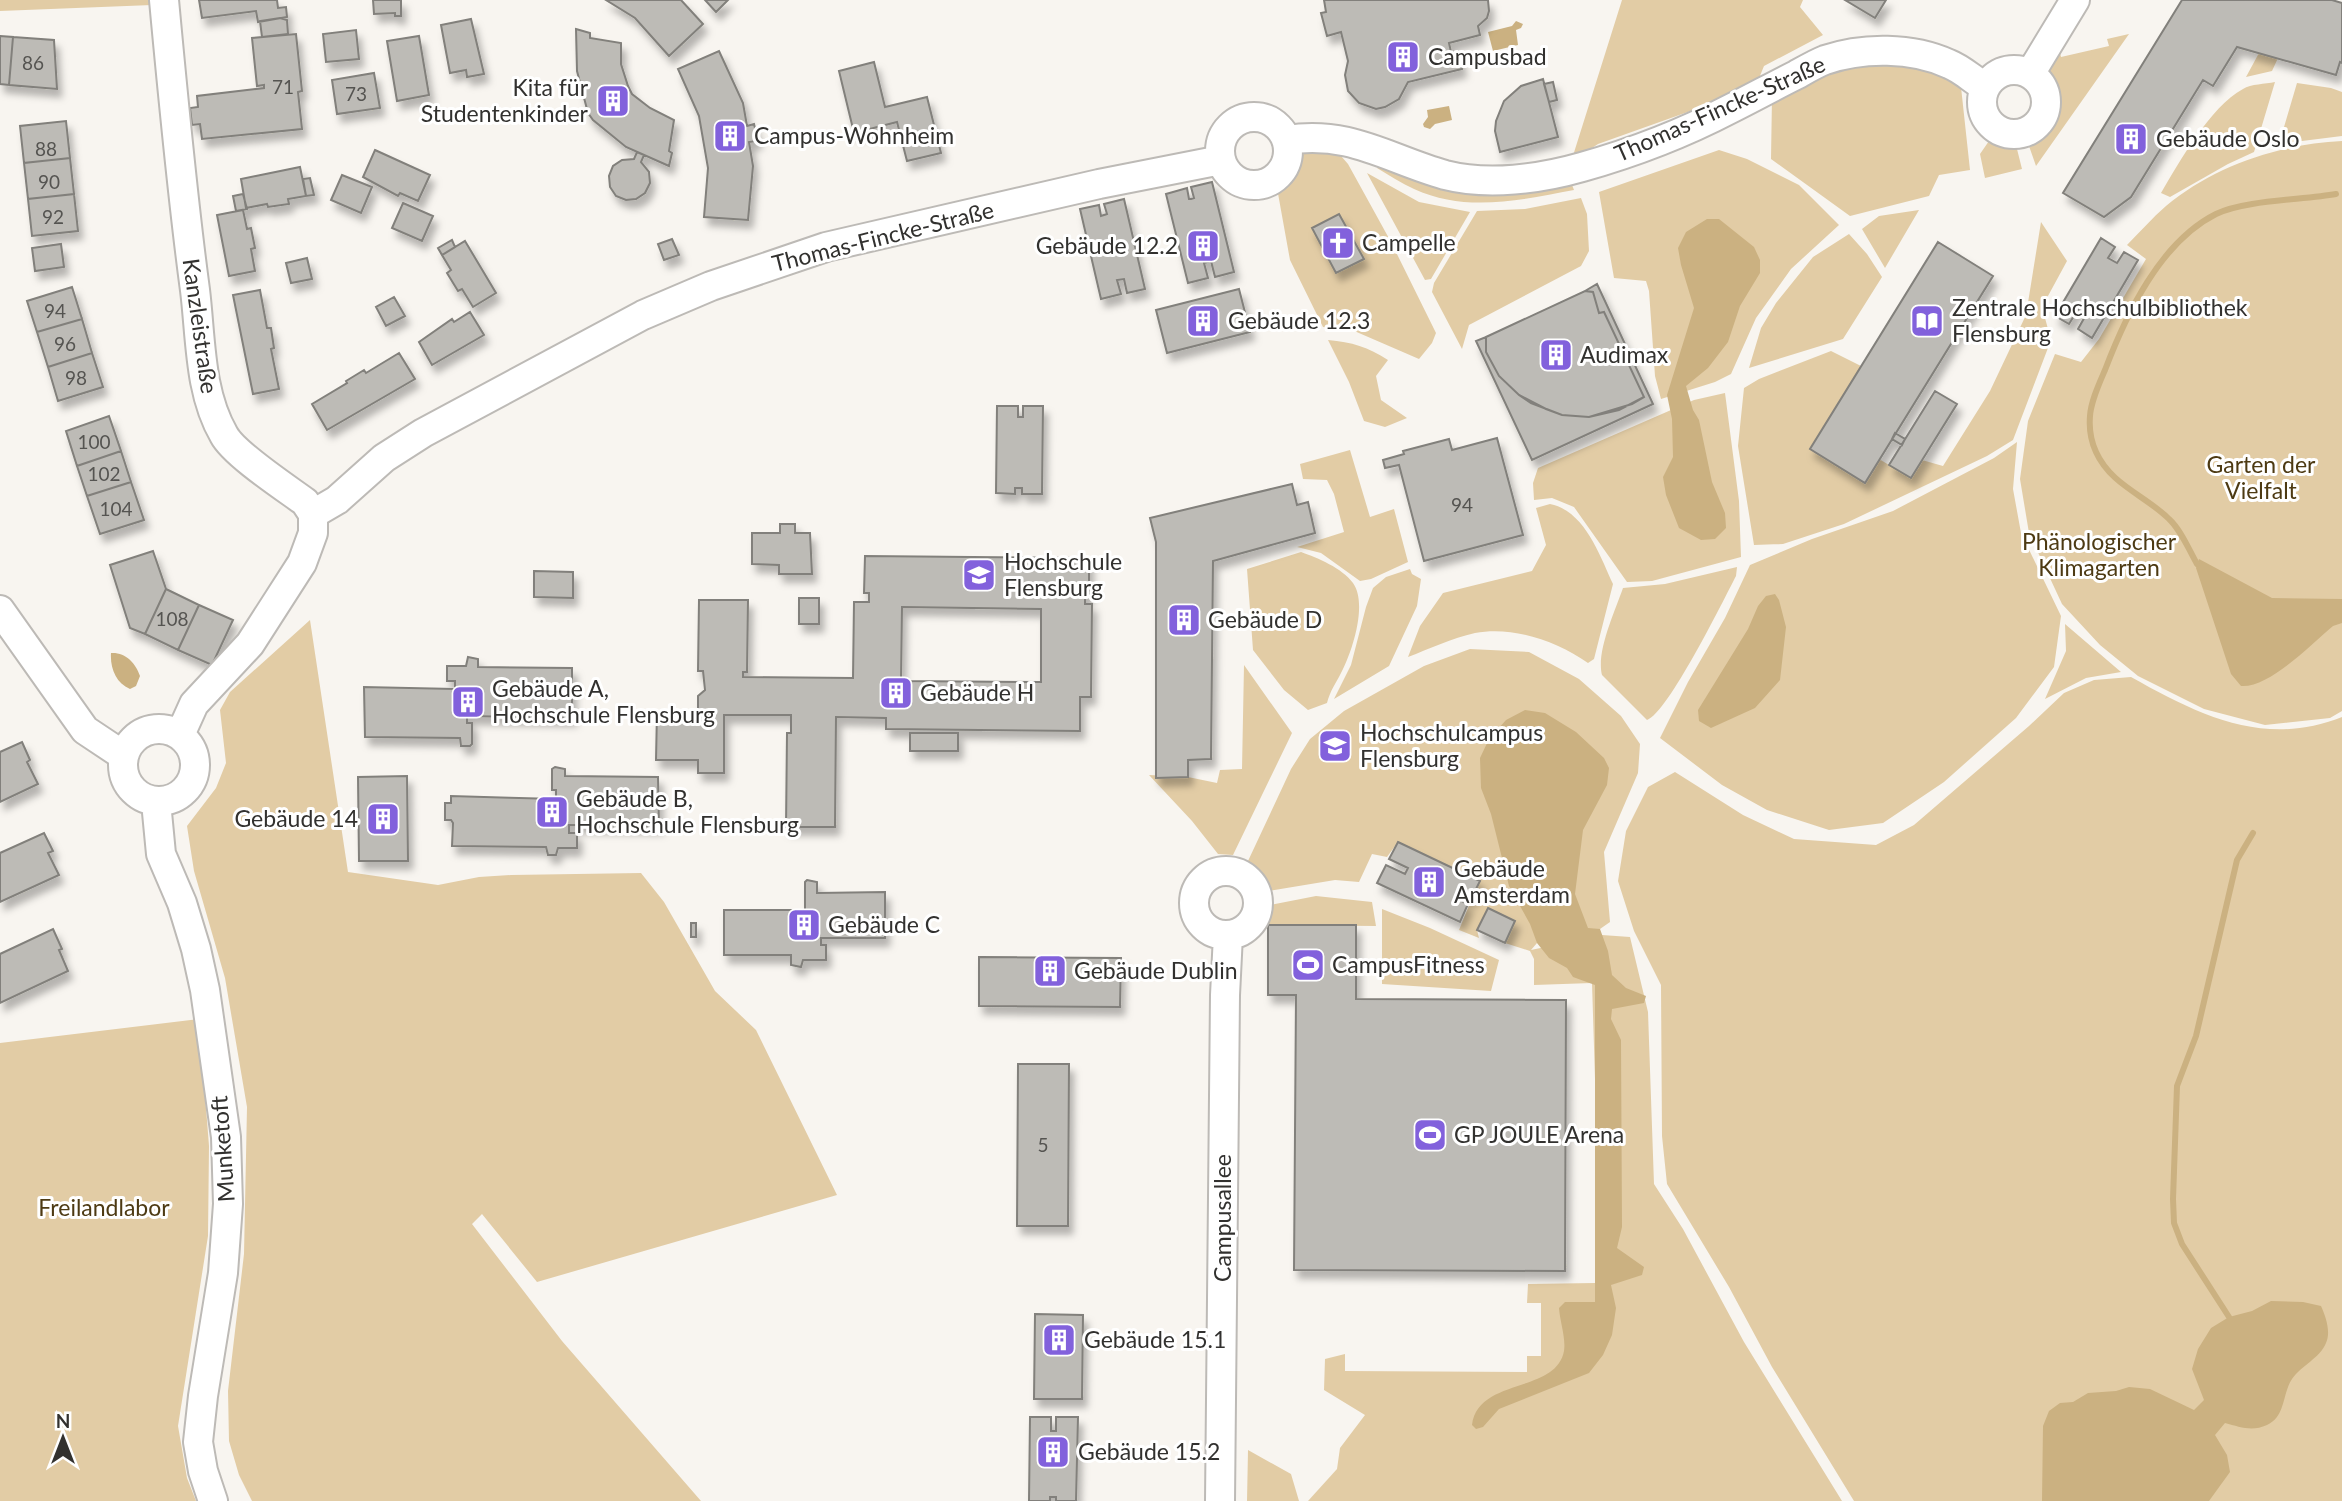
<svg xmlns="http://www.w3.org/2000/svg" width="2342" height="1501" font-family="Lato,sans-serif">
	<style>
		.green { fill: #e2cca5 }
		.water { fill: #cbb181 }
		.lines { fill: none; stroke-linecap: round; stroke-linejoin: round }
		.stream { stroke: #cbb181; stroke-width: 6 }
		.building { fill: #bdbbb6; stroke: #82807b; stroke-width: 2; fill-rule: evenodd; filter: url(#shadow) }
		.minor-casing { stroke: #bdbab6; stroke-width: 32 }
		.minor { stroke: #fff; stroke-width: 28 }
		.labels { text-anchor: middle; stroke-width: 6; stroke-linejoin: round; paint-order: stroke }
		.number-label { font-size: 19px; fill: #555451 }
		.poi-label { font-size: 23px; fill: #32312f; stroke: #fff; text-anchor: start }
		.street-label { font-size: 23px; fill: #32312f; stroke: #fff }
		.park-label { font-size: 23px; fill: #4d3a13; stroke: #fff }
	</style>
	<defs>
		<filter id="shadow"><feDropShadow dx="4.5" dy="8" stdDeviation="3.5" flood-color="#0004"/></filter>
	</defs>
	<rect width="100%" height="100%" fill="#f8f5f0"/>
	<path class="green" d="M0,0h152v5l-152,6z
		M1622,0h181l-3,7 23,28 -59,31 -9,22 -157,56 -27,18z
		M2129,34l-93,132 -7,-20c5,-5 12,-8 17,-13 27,-29 -1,-46 4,-74 1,-4 6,-10 8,-14l3,12 48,-11 -2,-7z
		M2259,53l19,5 -6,13 -26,6z
		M1914,62l47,25 9,83 -31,5 -10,21 -79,20 -79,-57 1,-62 68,-32z
		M2275,82l-21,70 -26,12 -58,33 -9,-4c19,-32 49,-86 82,-104 8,-5 22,-5 32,-7z
		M2297,83l34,5 11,4v44l-63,8z
		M1989,141l28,8 5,20 -37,9 -5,-24z
		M2342,141v570l-12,7 -65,7 -61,-16 -66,-33 -38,-31 -38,-41 -33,-71 -9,-54 8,-58 27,-67 26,8 18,-23 47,-80 -19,-14c13,-13 25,-27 39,-39 48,-40 114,-62 176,-65z
		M1334,148l14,16 43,78 45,91 -4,10 -13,16 -67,-29 -29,-3 -33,-67 -13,-72c6,-14 18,-19 25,-36z
		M1719,150l28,9 52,26 40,40 -48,44 -35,49 -25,56 -16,8 -54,17 -6,-23 -6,-85 -3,-10 -32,-3 -15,-86z
		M1381,164l189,16 4,10c-53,10 -108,23 -160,-1 -13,-6 -25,-14 -37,-21z
		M1367,173l52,29 51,10 -39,67 -6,1z
		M1581,198l6,16 2,37 -8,15 -112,59 -7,24 -30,-57 2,-9 43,-72 48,-2z
		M1919,210l-34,58 -23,-39 17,-13z
		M2041,222l26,39 -25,46 9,33 -38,100 -26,16 -143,68 -61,20 -29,1 -16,-99 6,-58 15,-9 72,-28 30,15 -51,83 54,34 15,-24 32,19 11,-18 21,6 47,-75 36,-76z
		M1849,234l18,20 15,23 -39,62 -94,29 12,-40 15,-25 37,-46z
		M1328,340c24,2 40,7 60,20l-12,16 5,24 26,18 -22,9 -21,-6 -15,-39z
		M1725,393l14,108 2,56 -89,24 -25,1 -53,-75 -22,-9 -18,2 -1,-17 5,-15 156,-68z
		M2017,442l-4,47 8,44 40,83 -7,51 -38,51 -72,64 -61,41 -54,7 -62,-20 -45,-25 -62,-47 28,-56 37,-64 25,-53 62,-26 81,-28 101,-53z
		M1350,450l20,67 24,-8 14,53 -37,17 -11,2 -39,-28 -24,-6 47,-15 -10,-38 -7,-14 -24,-1 -3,-15z
		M1550,504c35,7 50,52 63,80l-19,75 -6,4c-32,-22 -74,-37 -113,-30 -23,5 -46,16 -67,24l12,-31 23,-33 89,-22 14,-26 -10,-37z
		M1301,552c17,6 41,16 52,31 15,21 -1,69 -12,90 -5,10 -11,18 -14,30l-19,7 -24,-20 -31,-40 -6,-81z
		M1737,567l-1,9c-13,25 -68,137 -89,144l-45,-45c-6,-23 13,-64 21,-87l42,-4z
		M1410,569l2,5 9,5 -4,27 -28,60 -55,33 17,-34 15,-58 7,-19 13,-11z
		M310,620l38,252 90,13 41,-8 32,-2 130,-2 23,29 51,89 41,39 81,165 -300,87 -55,-68 -10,10 90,117 139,160h-449l-13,-26 -10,-34 -1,-50 16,-137 3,-147 -22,-129 -31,-107 -7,-45 29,-38 10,-25 -6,-53 10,-18z
		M2065,624l56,48 -35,6 -41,21 21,-48z
		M1470,649l59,3 50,27 42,37 19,28 -2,29 -34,79 6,70 -10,7 -63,14 -6,7 71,-15 28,2 18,75 6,172 29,45 61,113 98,159h-534l29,-32 3,-21 25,-33 -41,-25 1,-31 20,-5v17l182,1v-16h14v-53h-14l1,-19 67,-1v-204l-3,-96 -58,2v-26l-4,-8 -25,-8 10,-22 -27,-13 -11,22 2,8 -20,-8 20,-49 -81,-39 -11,15 -15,-3 -13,28 -24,-2 -66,11 -6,-17 -15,-13 43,-92 19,-30 34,-28 80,-45z
		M1244,665l48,68 -59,122 -15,-1 -26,-33 -43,-46 39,2 29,6 3,-13 22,-1z
		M2131,677c68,38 133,71 211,40v784h-488l-82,-134 -43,-80 -62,-103 -5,-48 -1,-151 -27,-54 -16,-50 8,-50 22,-44 27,-15 68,43 51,24 82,6 38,-20 115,-99 35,-33 30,-13z
		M1316,896l56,6 4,24 -108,-1 2,-20z
		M1382,909l48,19 69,32 -8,31 -109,-7z
		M199,1019l10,127 -1,90 -30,190 9,52 9,23h-196v-458z
		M1248,1450l43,24 8,27h-52z"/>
	<path class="water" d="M1516,21l7,3 -2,4 -5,2 2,15 -25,6 -5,-19 24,-6z
		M1449,106l3,14 -17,4 -5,5 -6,-2 -1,-3 5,-7 -1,-7z
		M1707,219h12l35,28 6,13v13l-20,33 -12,36 -20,26 -22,18 7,24 6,10 13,62 13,31 1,15 -11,11 -14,1 -22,-12 -13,-33 -3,-18 10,-20 -1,-38 -5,-24 27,-87 -13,-43 -3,-17 8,-16z
		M2199,559l73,39 70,1v24l-9,3c-22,18 -63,62 -92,60l-10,-12 -35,-106z
		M1775,594l4,6 7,27 -6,53 -25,28 -44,20 -12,-7 -1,-11 50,-81 10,-23 8,-10z
		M111,653c14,-1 25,10 29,23l-4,10 -6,3c-14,-6 -20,-21 -19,-36z
		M1525,710l20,3 31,19 28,26 5,10 -2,17 -24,45 -8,64 13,34 12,1 8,22 4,24 14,13 20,8 -2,7 -32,6 -1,10 10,21 1,187 -5,21 27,19 -2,8 -31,10 5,23 -4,27 -9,20 -14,18 -90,36 -16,18 -7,2 -4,-4c6,-48 84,-31 92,-74 2,-13 -4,-29 -5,-43l6,-6h30v-317l-22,-8 -6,-9 -18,-10 -12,-15 -7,-19 -21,-38 -18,-72 -10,-26 -1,-30 9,-19 17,-19z
		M2271,1301l32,1 18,4c5,11 10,26 5,37 -6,15 -24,22 -34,36 -10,15 -6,37 -25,46 -15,7 -27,2 -42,-2l-10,12 12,20 3,17 -21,29h-167l1,-75 6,-15 11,-8 13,-1 15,-9 28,-2 13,-4 21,2 44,21 10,-10 -12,-31 6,-20 13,-21 18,-11 23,-6z"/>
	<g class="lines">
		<path class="stream" d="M2197,564c-8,-14 -16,-34 -28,-45 -24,-24 -58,-34 -73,-67 -5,-11 -7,-24 -6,-36 1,-15 9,-32 15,-46 21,-55 55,-128 111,-156 28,-14 87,-14 120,-20
			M2229,1317l-47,-73 -8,-21 -1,-24 4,-113 19,-50 41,-176 16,-27"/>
	</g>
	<path class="building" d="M199,0h78l1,8 8,-1 1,10 -29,5 -2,-11 -54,7z
		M373,0h28v16h-6v-3l-21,1z
		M606,0h75l22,24 -34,32 -34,-38z
		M705,0h23l-12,12z
		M1324,0h164l1,11 -2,7 -9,8 2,9 -31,8 2,9 7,-1 4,18 -54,13 -9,17 -14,8 -9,2 -17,-6 -11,-12 -3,-16 3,-14 -7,-29 -14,4 -6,-23 5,-1z
		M1845,0h41l-11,18z
		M2182,0h150l10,3v60l-2,-1 -4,13 -99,-28 -24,39 -10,-6 -72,117 -27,20 -41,-24z
		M280,18l7,2 1,14 -26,3 -2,-16z
		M471,19l13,55 -17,3 -1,-7 -16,3 -9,-48z
		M576,29l14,4v5l31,5v21l7,22 4,8 18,14 24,12 -5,31 3,2 -3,13 -43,-19 -33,-27 -5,-7 -11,-42z
		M356,30l3,29 -33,3 -3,-28z
		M296,34l6,57 -4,1 4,37 -100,10 -2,-15 -8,1 -2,-17 8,-1 -1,-11 67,-8v-3l-7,1 -5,-48z
		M0,36l13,1 -4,48 -9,-1z
		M419,36l10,59 -32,6 -10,-60z
		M13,37l41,3 3,49 -48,-4z
		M719,51l24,52 4,23 7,-2 2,8 1,9 -8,1 4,24 -5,54 -44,-3 4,-49 -9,-52 -21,-47z
		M874,62l11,45 42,-10 14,56 -34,8 -10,-39 -43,11 -15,-62z
		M374,73l6,35 -43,6 -5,-34z
		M1543,79l15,58 -58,15 -5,-21 1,-10 8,-20 17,-15z
		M1553,82l4,18 -8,2 -5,-18z
		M66,121l4,37 -46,5 -4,-37z
		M375,150l55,25 -12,26 -18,-8 -2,3 -35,-19z
		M637,152l7,3 -3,7 8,10 1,11 -5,10 -9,6 -10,1 -10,-4 -6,-9 -1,-11 4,-10 9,-6 12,-1z
		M70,158l4,36 -46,5 -4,-36z
		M300,167l6,29 -18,3 1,5 -21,3 -1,-3 -21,4 -5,-29z
		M342,175l30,12 -11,26 -30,-13z
		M310,178l4,17 -8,1 -3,-17z
		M1212,182l22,90 -19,5 -4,-16 -3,1 -4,1 4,15 -20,5 -22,-89 21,-6 2,11h2l3,-1 -3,-11z
		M74,194l4,37 -46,5 -4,-37z
		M243,194l4,15 -11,2 -3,-15z
		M1124,199l21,90 -18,4 -3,-14 -7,1 4,14 -20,5 -21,-90 19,-4 2,11 6,-2 -3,-10z
		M403,203l30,13 -11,25 -30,-13z
		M243,210l4,19 4,-1 4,20 -4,1 4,22 -26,5 -12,-61z
		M1339,214l25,45 -28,14 -24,-45z
		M2101,238l14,9 -7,11 9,5 7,-11 14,8 -46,78 -14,-9 9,-16 -8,-5 -10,16 -14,-8z
		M672,239l7,16 -15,5 -6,-16z
		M452,240l3,7 -13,8 -4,-7z
		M465,241l31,52 -23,14 -11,-18 -4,2 -11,-18 4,-3 -9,-15z
		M1938,242l55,34 -128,207 -55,-34z
		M61,244l3,23 -29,4 -3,-23z
		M307,258l5,21 -21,4 -5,-20z
		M1597,284l56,120 -121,56 -56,-119 10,-4v15l13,24 20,19 27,14 16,6 27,2 43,-13 12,-7 -40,-85 -5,1 -6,-21 -8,-1z
		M72,287l10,32 -45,13 -10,-31z
		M1239,289l11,43 -83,21 -11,-43z
		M260,290l7,38h4l3,20 -3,1 8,40 -26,5 -20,-99z
		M1585,291l8,1 6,21 5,-1 40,85 -25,13 -30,7 -27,-2 -31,-12 -12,-8 -20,-19 -13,-24v-15z
		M394,297l11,19 -19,10 -10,-19z
		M470,312l14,23 -52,30 -13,-23 33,-23 2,3z
		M82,319l10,34 -44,14 -11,-35z
		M92,353l11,34 -45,14 -10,-34z
		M399,353l16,26 -88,51 -15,-26 35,-21 -1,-2 18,-11 2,3z
		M1935,391l22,13 -46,74 -22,-13z
		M997,406h21v11h5v-11h20l-1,88h-20v-6h-7v6l-19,-1z
		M109,416l12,35 -44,15 -11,-35z
		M1895,433l10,6 -3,6 -10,-6z
		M1497,438l26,97 -99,26 -25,-96 -14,3 -2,-8 21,-6 -1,-3 46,-12 3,11z
		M121,451l10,31 -44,14 -10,-30z
		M131,482l13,38 -44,14 -13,-38z
		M1292,484l5,21 11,-3 7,31 -102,28 -2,198 -23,1v17l-32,1v-236l-6,-24z
		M780,524h15v9h15l2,41h-33v-9l-27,-1v-31h28z
		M153,551l13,38 -21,45 -15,-6 -20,-63z
		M865,556l224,2v37h-4v9h7l-1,93h-11v34l-194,-2v-11l-50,-1 -1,110h-49l1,-94h4v-18h-67v58h-26v-13h-42l1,-49h41v-15l7,-6 -2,-19h-5l1,-71h49l-1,72h-4v5l110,1 1,-76h15v-9h-5zM902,607l139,2v73l-140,-1z
		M534,571l39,1v26l-39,-1z
		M166,589l33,16 -21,45 -33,-16z
		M799,598h20v26h-20z
		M199,605l34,15 -21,45 -34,-15z
		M468,657l10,2v8l94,1v50l-105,-2v7h5v21l-2,2h-9l-1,-8 -95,-1 -1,-50 91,2v-8h-8v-15h19z
		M910,733h48v18h-48z
		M22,742l8,18 -3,2 11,22 -38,18v-50z
		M555,767l10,2v7l93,1 1,49 -90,-1v8h8v15h-19l-2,7h-8l-2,-8 -94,-1 1,-23 -2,-3h-6v-17h6v-7l105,3v-9h-4v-21z
		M407,776l1,85h-49l-1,-84z
		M44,833l9,18 -5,2 11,22 -59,27v-49z
		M1398,842l82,39 -9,18 -12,-5 -2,5 11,5 -8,18 -83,-39 9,-18 19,9 3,-6 -19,-9z
		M807,880l10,2v11l68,-1v46h-64v7h5v15h-23l-2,7 -10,-2v-10h-67v-45h68v3h13v-31z
		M1488,908l27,13 -10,22 -28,-13z
		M691,923h5v14h-5z
		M1268,925h88v74l210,1 -1,271 -271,-1 2,-275h-28z
		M53,929l9,20 -3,1 9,21 -68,32v-49z
		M979,957l142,1 -1,49 -141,-1z
		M1018,1064h51l-1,162h-51z
		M1035,1314l48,1 -1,84h-48z
		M1030,1417h21v14h5v-14h22l-2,84h-20v-4h-6v4h-21z"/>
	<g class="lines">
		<defs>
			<path id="minor" d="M164,0c9,97 18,194 31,290 6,49 4,102 29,145 10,19 62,53 81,67l8,12v19l-11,30 -52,81 -56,60 -14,31
				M1982 102a32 32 0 1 1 64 0a32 32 0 1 1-64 0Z
				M2030,74l45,-74
				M1220 151a34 34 0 1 1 68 0a34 34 0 1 1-68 0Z
				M1287,140c63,-10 101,19 158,35 43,11 95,4 137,-8 50,-14 102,-34 148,-58 22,-11 44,-23 66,-34 9,-5 19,-11 29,-15 38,-13 87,-13 124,4 13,5 24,16 36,23
				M313,514l24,-14 47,-42 39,-25 220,-118 68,-29 115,-39 273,-63 122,-24
				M0,610l85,120 39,26
				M123 765a36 36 0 1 1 72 0a36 36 0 1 1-72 0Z
				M156,802l5,52 21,49 14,46 9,41 21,147 2,67 -5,69 -20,123 -5,46 5,29 10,30
				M1194 903a32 32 0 1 1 64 0a32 32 0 1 1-64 0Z
				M1220,1501l5,-506 3,-60"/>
		</defs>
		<use href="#minor" class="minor-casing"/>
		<use href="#minor" class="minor"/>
	</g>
	<defs>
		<symbol id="building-square" viewBox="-11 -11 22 22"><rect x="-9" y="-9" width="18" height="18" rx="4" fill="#8261dc" stroke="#fff"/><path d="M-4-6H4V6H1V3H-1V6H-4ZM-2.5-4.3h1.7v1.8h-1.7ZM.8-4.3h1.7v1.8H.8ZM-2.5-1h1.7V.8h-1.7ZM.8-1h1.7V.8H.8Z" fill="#fff"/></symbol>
		<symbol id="church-square" viewBox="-11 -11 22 22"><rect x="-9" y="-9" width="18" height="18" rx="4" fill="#8261dc" stroke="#fff"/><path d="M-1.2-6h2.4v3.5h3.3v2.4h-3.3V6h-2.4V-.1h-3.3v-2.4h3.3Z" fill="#fff"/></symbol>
		<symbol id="library-square" viewBox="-11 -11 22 22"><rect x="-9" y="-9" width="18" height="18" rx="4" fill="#8261dc" stroke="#fff"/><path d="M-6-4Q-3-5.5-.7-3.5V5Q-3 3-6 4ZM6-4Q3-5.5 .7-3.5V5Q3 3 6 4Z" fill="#fff"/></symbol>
		<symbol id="university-square" viewBox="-11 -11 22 22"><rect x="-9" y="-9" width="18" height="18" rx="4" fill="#8261dc" stroke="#fff"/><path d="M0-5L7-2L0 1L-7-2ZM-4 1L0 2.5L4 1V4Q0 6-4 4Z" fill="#fff"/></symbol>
		<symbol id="stadium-square" viewBox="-11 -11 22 22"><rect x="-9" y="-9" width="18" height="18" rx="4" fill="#8261dc" stroke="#fff"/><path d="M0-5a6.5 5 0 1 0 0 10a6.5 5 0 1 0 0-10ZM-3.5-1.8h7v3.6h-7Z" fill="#fff"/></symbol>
	</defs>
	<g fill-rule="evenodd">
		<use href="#building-square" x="1384" y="38" width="38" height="38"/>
		<use href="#building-square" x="594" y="82" width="38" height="38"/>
		<use href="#building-square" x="711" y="117" width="38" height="38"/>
		<use href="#building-square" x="2112" y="120" width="38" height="38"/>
		<use href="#church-square" x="1319" y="224" width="38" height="38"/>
		<use href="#building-square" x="1184" y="227" width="38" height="38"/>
		<use href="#building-square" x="1184" y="302" width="38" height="38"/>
		<use href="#library-square" x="1908" y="302" width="38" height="38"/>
		<use href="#building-square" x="1537" y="336" width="38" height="38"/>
		<use href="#university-square" x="960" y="556" width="38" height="38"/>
		<use href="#building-square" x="1165" y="601" width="38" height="38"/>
		<use href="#building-square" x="877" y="674" width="38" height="38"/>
		<use href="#building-square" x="449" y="683" width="38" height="38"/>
		<use href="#university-square" x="1316" y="727" width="38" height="38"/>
		<use href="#building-square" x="533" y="793" width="38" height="38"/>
		<use href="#building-square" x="364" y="800" width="38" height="38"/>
		<use href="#building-square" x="1410" y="863" width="38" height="38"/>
		<use href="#building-square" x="785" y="906" width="38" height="38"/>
		<use href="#stadium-square" x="1289" y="946" width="38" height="38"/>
		<use href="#building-square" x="1031" y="952" width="38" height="38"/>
		<use href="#stadium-square" x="1411" y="1116" width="38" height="38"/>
		<use href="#building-square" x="1040" y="1321" width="38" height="38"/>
		<use href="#building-square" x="1034" y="1433" width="38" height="38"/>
	</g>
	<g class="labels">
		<g class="number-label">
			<text x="33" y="70">86</text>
			<text x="283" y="94">71</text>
			<text x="356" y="101">73</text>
			<text x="46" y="156">88</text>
			<text x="49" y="189">90</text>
			<text x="53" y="224">92</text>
			<text x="55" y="318">94</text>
			<text x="65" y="351">96</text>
			<text x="76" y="385">98</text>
			<text x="94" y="449">100</text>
			<text x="104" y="481">102</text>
			<text x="1462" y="512">94</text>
			<text x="116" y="516">104</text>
			<text x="172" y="626">108</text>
			<text x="1043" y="1152">5</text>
		</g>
		<g class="poi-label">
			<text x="1428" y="65">Campusbad</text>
			<text x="588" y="96" text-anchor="end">Kita für<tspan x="588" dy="26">Studentenkinder</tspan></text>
			<text x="754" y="144">Campus-Wohnheim</text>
			<text x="2156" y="147">Gebäude Oslo</text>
			<text x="1362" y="251">Campelle</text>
			<text x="1178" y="254" text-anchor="end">Gebäude 12.2</text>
			<text x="1952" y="316">Zentrale Hochschulbibliothek<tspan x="1952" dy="26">Flensburg</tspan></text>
			<text x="1228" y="329">Gebäude 12.3</text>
			<text x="1580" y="363">Audimax</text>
			<text x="1004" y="570">Hochschule<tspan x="1004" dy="26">Flensburg</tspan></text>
			<text x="1208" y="628">Gebäude D</text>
			<text x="492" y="697">Gebäude A,<tspan x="492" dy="26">Hochschule Flensburg</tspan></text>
			<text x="920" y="701">Gebäude H</text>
			<text x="1360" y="741">Hochschulcampus<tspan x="1360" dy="26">Flensburg</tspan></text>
			<text x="576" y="807">Gebäude B,<tspan x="576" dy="26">Hochschule Flensburg</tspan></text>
			<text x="358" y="827" text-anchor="end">Gebäude 14</text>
			<text x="1454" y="877">Gebäude<tspan x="1454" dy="26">Amsterdam</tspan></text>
			<text x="828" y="933">Gebäude C</text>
			<text x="1332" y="973">CampusFitness</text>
			<text x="1074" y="979">Gebäude Dublin</text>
			<text x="1454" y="1143">GP JOULE Arena</text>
			<text x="1084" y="1348">Gebäude 15.1</text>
			<text x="1078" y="1460">Gebäude 15.2</text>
		</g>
		<g class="street-label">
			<text transform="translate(1720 109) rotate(-24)" y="8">Thomas-Fincke-Straße</text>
			<text transform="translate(883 237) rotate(-14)" y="8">Thomas-Fincke-Straße</text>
			<text transform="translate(200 326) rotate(82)" y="8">Kanzleistraße</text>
			<text transform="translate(223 1149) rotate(-94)" y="8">Munketoft</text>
			<text transform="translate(1223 1218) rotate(-90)" y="8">Campusallee</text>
		</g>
		<g class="park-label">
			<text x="2261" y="473">Garten der<tspan x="2261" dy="26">Vielfalt</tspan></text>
			<text x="2099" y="550">Phänologischer<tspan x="2099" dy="26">Klimagarten</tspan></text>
			<text x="104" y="1216">Freilandlabor</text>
		</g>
	</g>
	<g transform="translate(63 1438)" stroke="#ffffff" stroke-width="5" paint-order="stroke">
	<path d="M0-5L12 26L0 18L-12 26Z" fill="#32312f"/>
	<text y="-10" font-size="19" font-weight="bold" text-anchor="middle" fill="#32312f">N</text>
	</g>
</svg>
